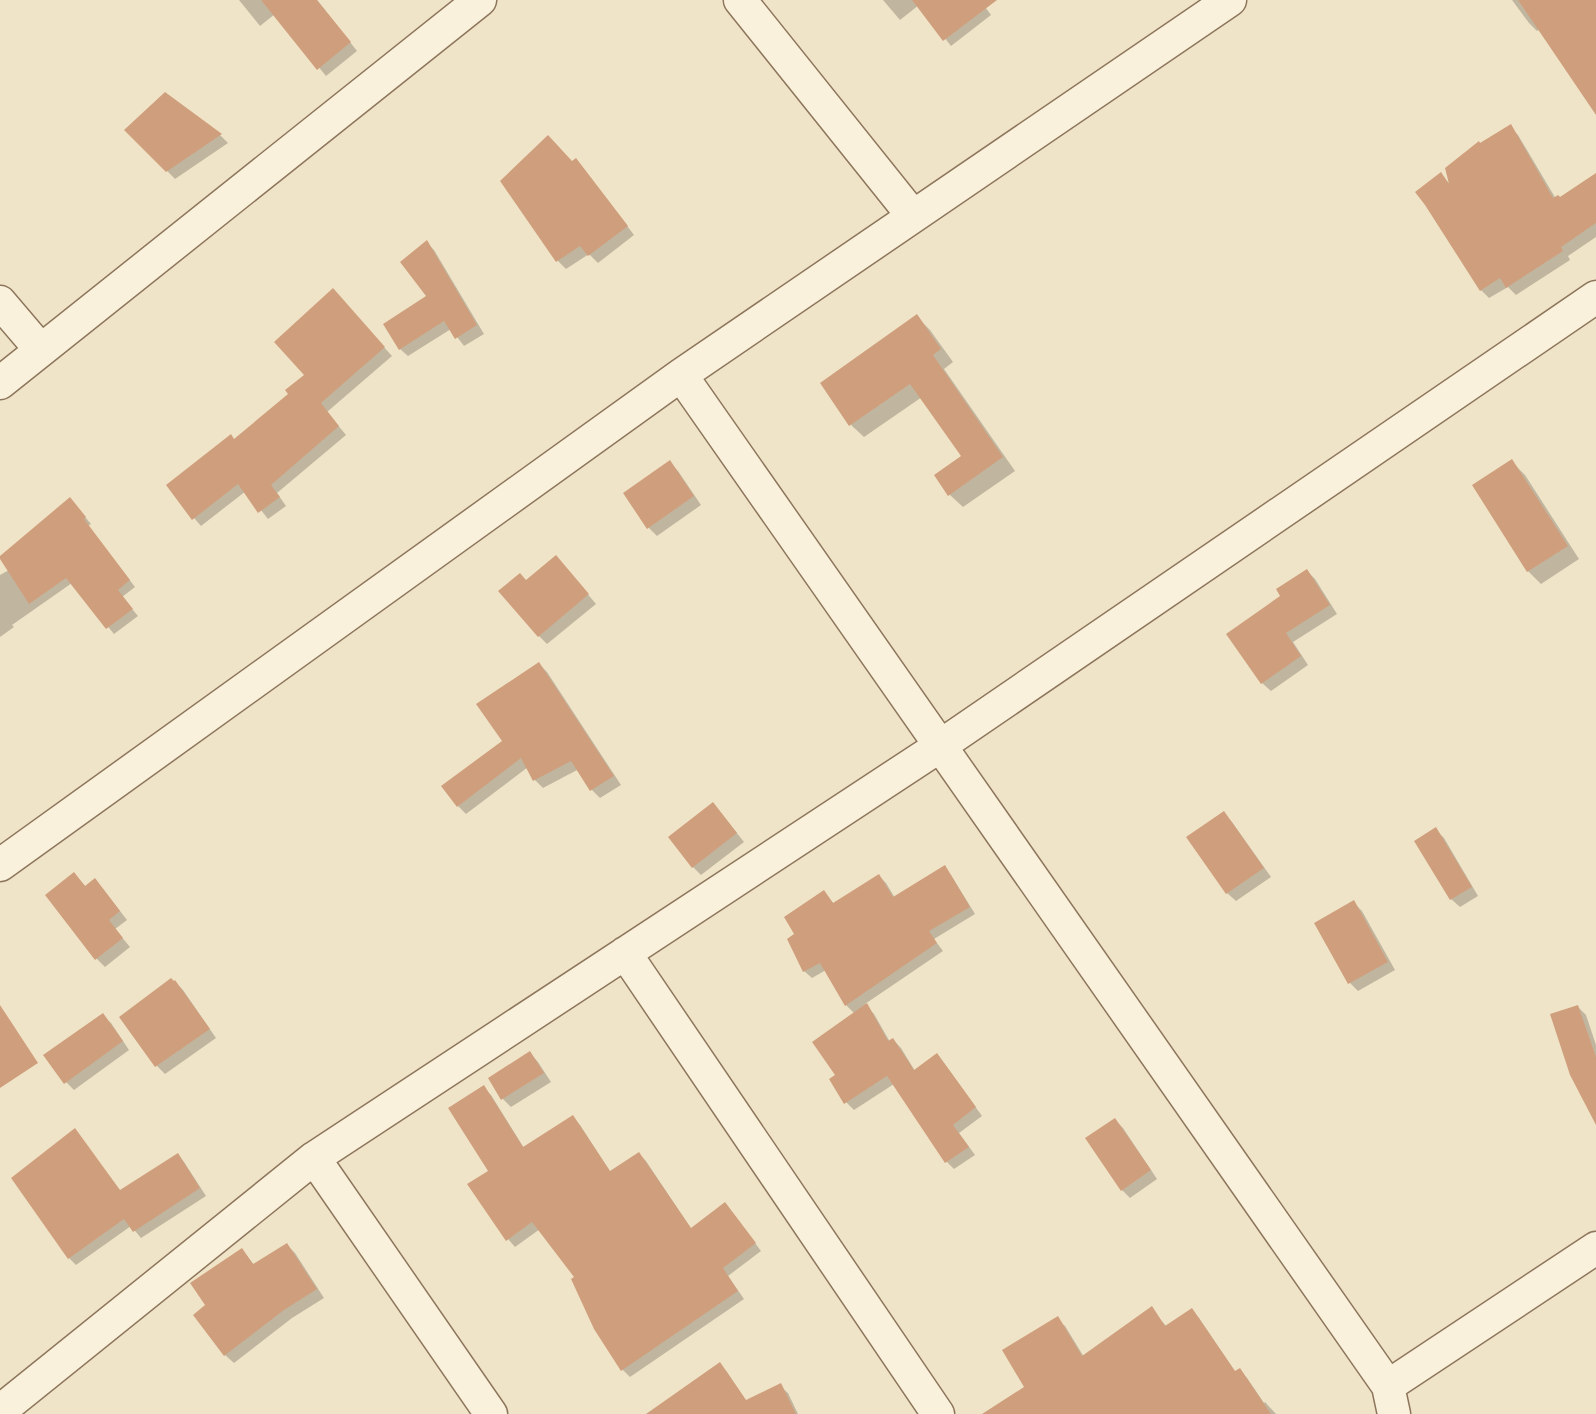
<svg xmlns="http://www.w3.org/2000/svg" width="1596" height="1414" font-family="Lora,serif">
	<style>
		.shadow { fill: #0003 }
		.building { fill: #cf9f7d }
		.lines { fill: none; stroke-linecap: round; stroke-linejoin: round }
		.street-casing { stroke: #8d765c; stroke-width: 35 }
		.street { stroke: #faf1dc; stroke-width: 32 }
	</style>
	<rect width="100%" height="100%" fill="#f0e4c8"/>
	<path class="shadow" d="M239,0h78l40,51 -31,25 -51,-62 -15,12z
		M883,0h97l11,15 -40,31 -32,-41 -19,15z
		M1512,0h42l42,5v104l-56,-80 -3,2 -8,-8z
		M165,94l56,42 7,7 -53,36 -48,-49z
		M1510,127l8,8 38,64 4,1 36,-25v62l-28,19 2,4 -54,35 -8,-8 -19,11 -8,-8 -41,-116 11,11z
		M572,163l12,6 50,66 -36,28 -9,-9 -23,15 -8,-8 -55,-80z
		M427,243l7,7 50,84 -20,12 -13,-17 -43,27 -8,-7 29,-52z
		M340,299l52,57 -65,56 19,23 -69,58 9,13 -18,13 -22,-28 -45,35 -7,-8 40,-77 57,-47 16,-19z
		M917,317l13,13 23,32 -9,7 71,102 -52,36 -13,-12 -13,-20 26,-19 -41,-59 -58,40 -13,-12z
		M1512,462l13,13 54,84 -38,25 -13,-13z
		M670,463l8,8 23,34 -44,31 -8,-8z
		M76,506l15,18 -3,2 47,61 -13,10 16,19 -24,18 -42,-51 -60,42 2,2 -14,10v-62l9,-5z
		M564,566l32,38 -49,40 -8,-8 -13,-54z
		M1307,571l8,8 22,35 -44,28 15,23 -37,26 -9,-8 21,-86z
		M539,664l8,8 74,113 -21,13 -8,-8 -13,-21 -36,19 -8,-8 -7,-13 -62,47 -8,-8 46,-64z
		M721,813l23,29 -43,33 -8,-8z
		M1224,814l8,8 39,55 -35,24 -9,-8z
		M1436,830l8,8 34,58 -18,11 -9,-8z
		M944,868l7,7 24,39 -41,25 9,12 -78,53 9,10 16,28 3,-2 8,8 14,23 29,-8 38,53 -23,17 16,22 -21,14 -7,-7 -53,-78 -40,26 -8,-8 -8,-26 17,-62 -9,-9 -20,-35 -14,8 -8,-7 -8,-36 28,-43 10,12 45,-28 7,7 9,15z
		M74,874l12,13 17,2 24,31 -12,9 15,18 -25,20 -8,-8z
		M1354,903l8,8 33,59 -37,21 -8,-8z
		M175,982l8,8 33,48 -51,36 -8,-8 -35,-49z
		M1578,1007l8,8 10,30v76z
		M102,1015l9,8 18,27 -55,40 -8,-8z
		M530,1053l8,9 13,20 -40,25 -8,-8 -13,-21z
		M483,1088l8,7 33,53 49,-31 7,8 31,48 28,-19 7,7 46,69 40,-18 29,39 -33,25 16,23 -114,78 -7,-7 -46,-92 -37,-49 -25,18 -7,-8 -18,-67z
		M1115,1120l8,8 34,51 -27,19 -8,-8z
		M75,1131l46,61 57,-37 6,7 22,34 -65,42 -10,-12 -55,39 -7,-7z
		M287,1245l8,8 29,45 -32,20 -58,45 -9,-8 -17,-50 34,-55 13,16z
		M1151,1309l16,18 24,-17 8,8 37,55 4,-3 7,8 17,25 1,-1 11,12h-262l43,-95 8,7 19,31z
		M720,1364l7,8 20,30 33,-16 8,7 10,21h-144z"/>
	<path class="building" d="M261,0h56l34,42 -34,28z
		M912,0h85l-54,41z
		M1518,0h78v115z
		M165,92l57,42 -56,38 -42,-42z
		M1511,124l42,74 5,-3 2,2 36,-24v50l-35,24 2,4 -57,37 -6,-10 -20,13 -55,-86 -10,-13 26,-20 8,12 -4,-16 34,-27 1,2z
		M548,135l24,26 4,-3 52,68 -40,30 -8,-10 -24,16 -56,-81z
		M427,240l50,85 -22,14 -11,-18 -45,29 -16,-26 43,-28 -26,-34z
		M333,288l52,59 -64,56 18,23 -68,59 9,12 -22,16 -20,-29 -46,36 -26,-35 65,-51 3,5 54,-45 -3,-4 19,-15 -30,-33z
		M917,314l24,35 -8,6 70,102 -55,39 -14,-21 27,-19 -51,-72 -61,42 -29,-43z
		M1512,459l56,87 -41,26 -55,-87z
		M670,460l24,36 -47,33 -24,-36z
		M70,497l16,20 -2,2 46,61 -12,10 15,19 -27,20 -40,-51 -37,26 -29,-45v-3z
		M556,555l33,39 -51,43 -40,-46 22,-18 6,7z
		M1307,569l23,36 -44,28 15,23 -40,28 -35,-50 54,-38 -4,-7z
		M539,662l75,114 -24,15 -19,-30 -38,20 -12,-23 -64,49 -16,-21 61,-45 -26,-37z
		M713,802l24,31 -45,35 -24,-31z
		M1224,811l40,57 -38,26 -40,-57z
		M1436,827l36,60 -22,13 -36,-59z
		M945,865l25,42 -41,24 8,12 -92,63 -25,-43 -17,9 -16,-33 7,-5 -10,-17 40,-27 9,13 46,-29 14,23z
		M74,872l11,14 10,-8 25,33 -11,9 14,18 -28,22 -50,-65z
		M1354,900l34,62 -40,22 -34,-61z
		M171,978l3,3 1,-1 35,49 -55,38 -36,-50z
		M867,1003l21,38 5,-3 21,32 23,-17 39,54 -23,18 16,22 -24,16 -58,-87 -43,28 -15,-25 6,-4 -23,-33z
		M0,1005l38,58 -38,25z
		M1578,1005l18,52v68l-26,-50 -20,-61z
		M103,1013l20,28 -59,43 -21,-29z
		M530,1051l14,22 -43,27 -13,-22z
		M484,1085l39,62 50,-32 37,56 29,-19 52,76 34,-26 31,41 -33,25 15,23 -117,80 -27,-42 -23,-50 3,-2 -42,-55 -26,19 -39,-57 21,-13 -40,-63z
		M1115,1118l36,52 -30,21 -36,-53z
		M75,1128l45,62 58,-37 22,35 -67,44 -9,-13 -56,40 -57,-81z
		M287,1243l30,46 -33,21 -60,46 -31,-41 12,-10 -15,-22 52,-35 11,16z
		M1152,1306l13,20 27,-18 43,63 5,-3 31,46h-289l42,-27 -22,-37 56,-34 24,40z
		M720,1362l26,38 35,-17 15,31h-150z"/>
	<g class="lines">
		<defs>
			<path id="street" d="M740,0l173,216
				M0,302l40,47
				M681,375l707,1011 6,28
				M0,383l480,-383
				M0,865l681,-490 549,-375
				M625,953l313,461
				M314,1158l177,256
				M1388,1386l208,-138
				M0,1411l314,-253 626,-412 656,-449"/>
		</defs>
		<use href="#street" class="street-casing"/>
		<use href="#street" class="street"/>
	</g>
</svg>
